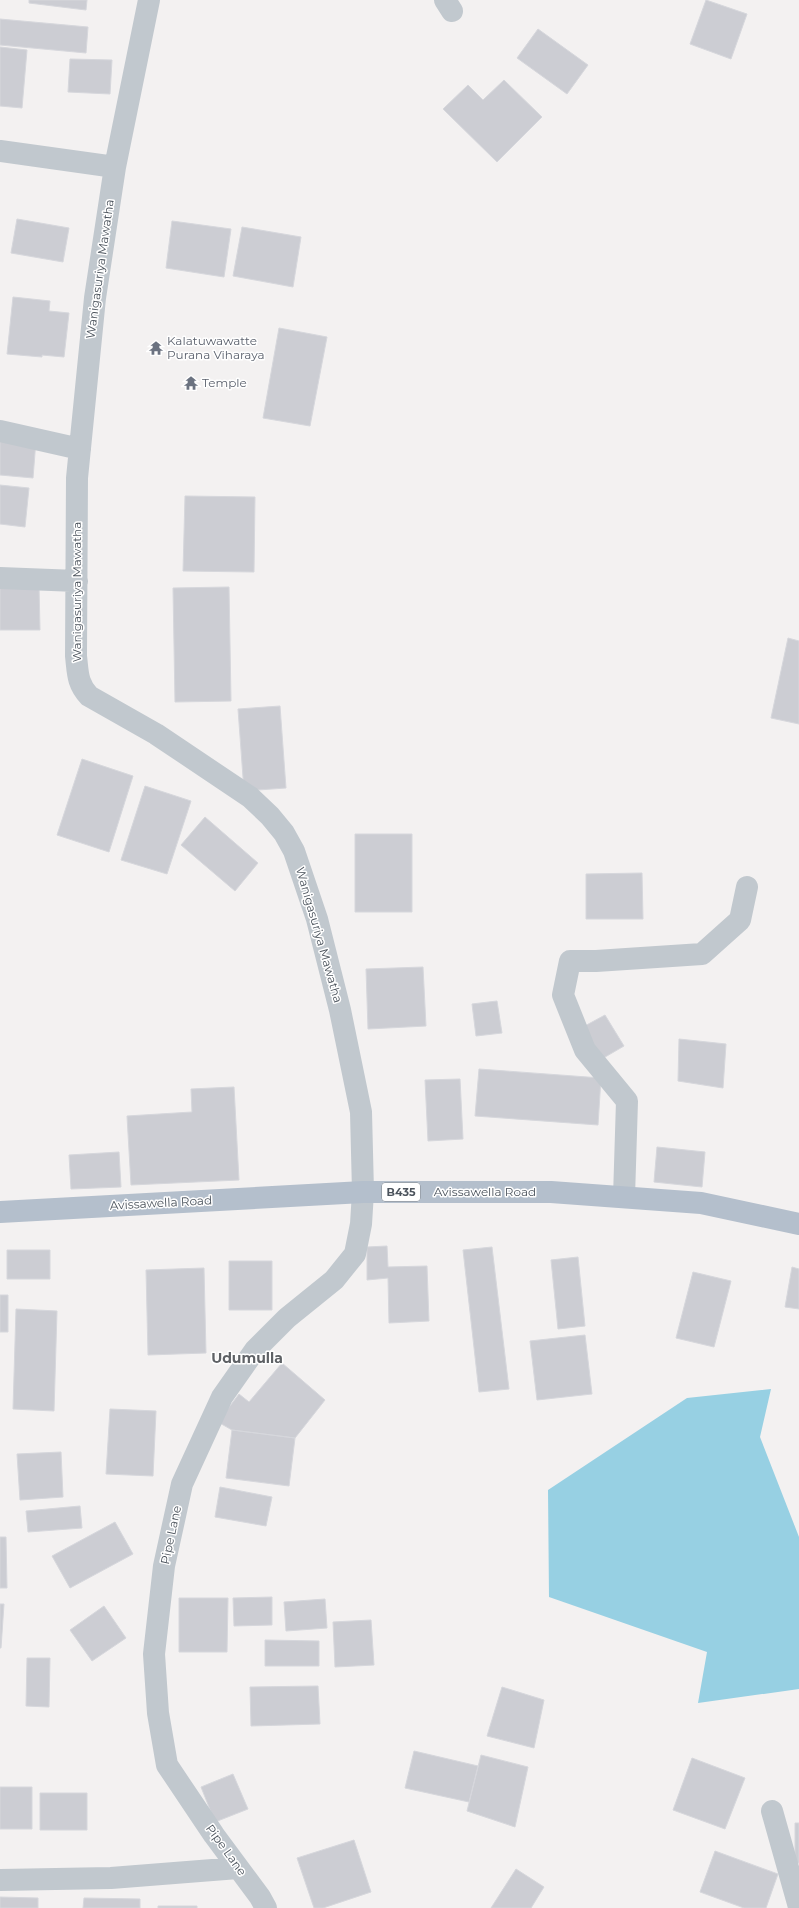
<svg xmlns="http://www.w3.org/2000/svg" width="799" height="1908" font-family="Montserrat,sans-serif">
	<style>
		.water { fill: #97d0e3 }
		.building { fill: #cccdd3; stroke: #d6d7dc }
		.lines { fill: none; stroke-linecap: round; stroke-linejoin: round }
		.minor { stroke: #c1c8ce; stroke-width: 22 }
		.major { stroke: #b4bfcc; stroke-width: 22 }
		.labels { text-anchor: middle; stroke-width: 3; stroke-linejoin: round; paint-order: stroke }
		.shield { fill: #fff; stroke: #81878d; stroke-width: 1 }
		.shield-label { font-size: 11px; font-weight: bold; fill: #4b535c }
		.street-label { font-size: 12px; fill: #4b535c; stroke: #fff }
		.worship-label { font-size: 12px; fill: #5b616d; stroke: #fff; text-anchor: start }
		.quarter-label { font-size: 14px; font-weight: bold; fill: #5e6165; stroke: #fff }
	</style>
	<rect width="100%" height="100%" fill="#f3f1f1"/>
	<path class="water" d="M771,1389l-11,48 39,100v152l-101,14 9,-51 -158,-55 -1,-107 139,-92z"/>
	<path class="building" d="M29,0h58l-1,10 -57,-7z
		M706,0l41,14 -16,45 -41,-15z
		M0,19l88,8 -2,26 -86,-8z
		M538,29l50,36 -21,29 -50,-36z
		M0,47l27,3 -5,58 -22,-2z
		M70,59l42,1 -2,34 -42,-2z
		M504,80l38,37 -45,45 -54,-53 25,-24 15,15z
		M17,219l52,9 -6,34 -52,-9z
		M172,221l59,8 -7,48 -58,-9z
		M242,227l59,10 -8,50 -60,-11z
		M13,297l37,4 -1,10 20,2 -5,44 -22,-2v2l-35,-3z
		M279,328l48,9 -17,89 -47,-8z
		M0,436l36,4 -3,38 -33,-3z
		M0,485l29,3 -4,39 -25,-3z
		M185,496l70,1 -1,75 -71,-1z
		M0,586h39l1,44h-40z
		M229,587l2,114 -56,1 -2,-114z
		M788,638l11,3v83l-28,-6z
		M280,706l6,82 -42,3 -6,-82z
		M82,759l51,17 -24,76 -52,-17z
		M145,786l46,15 -24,73 -46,-14z
		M205,817l53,46 -23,28 -54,-46z
		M355,834h57v78h-57z
		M642,873l1,46h-57v-45z
		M423,967l3,59 -58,3 -2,-60z
		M497,1001l5,32 -26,3 -4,-32z
		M605,1015l19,31 -24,14 -19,-32z
		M679,1039l47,5 -3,44 -45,-7z
		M479,1069l122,9 -3,47 -123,-9z
		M460,1079l3,60 -35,2 -3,-61z
		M234,1087l5,93 -108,5 -4,-69 65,-4 -1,-23z
		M657,1147l48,5 -3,35 -48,-5z
		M119,1152l2,35 -50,2 -2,-34z
		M387,1246l1,21 39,-1 2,55 -40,2 -1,-45 -21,2v-33z
		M492,1247l17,142 -30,3 -16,-142z
		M7,1250h43v29h-43z
		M578,1257l7,69 -27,3 -7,-69z
		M229,1261h43v49h-43z
		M792,1267l7,2v40l-14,-2z
		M204,1268l2,85 -58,2 -2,-85z
		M693,1272l38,9 -17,66 -38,-9z
		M0,1295h8v37h-8z
		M16,1309l41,2 -3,100 -41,-2z
		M585,1335l7,59 -55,6 -7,-59z
		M282,1363l43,37 -30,38 -63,-8 -14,-8 21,-28 10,8z
		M110,1409l46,2 -3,65 -47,-2z
		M232,1430l63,8 -6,48 -63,-8z
		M61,1452l2,45 -43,3 -3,-46z
		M220,1487l52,10 -6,29 -51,-9z
		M80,1506l2,22 -54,4 -2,-21z
		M115,1522l18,32 -63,34 -18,-32z
		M0,1537h6l1,51h-7z
		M272,1597v28l-38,1 -1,-28z
		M179,1598h49l-1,54h-48z
		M325,1599l2,29 -41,3 -2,-29z
		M0,1604h4l-3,44h-1z
		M104,1606l22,32 -34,23 -22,-31z
		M371,1620l3,45 -39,2 -2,-45z
		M265,1640l54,1v25h-54z
		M27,1658h23l-1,49 -23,-1z
		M318,1686l2,38 -69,2 -1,-39z
		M502,1687l42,13 -10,48 -47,-12z
		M414,1751l64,15 -9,36 -64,-14z
		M481,1755l47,12 -13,60 -48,-16z
		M692,1758l53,20 -20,51 -52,-19z
		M233,1774l15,35 -33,13 -14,-35z
		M0,1787h32v42h-32z
		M40,1793h47v37h-47z
		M795,1823h4v40h-4z
		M354,1840l17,52 -48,16h-9l-17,-50z
		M715,1851l63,23 -12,34h-22l-44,-16z
		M516,1869l28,18 -13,21h-40z
		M0,1897l38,1v10h-38z
		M84,1898l56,1v9h-57z
		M158,1906h39v2h-39z"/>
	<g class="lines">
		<path class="minor" d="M149,0l-34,167 -20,131 -18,180 -1,178c2,17 1,27 13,40l67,38 94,63 20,19 14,17 10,18 23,68 23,91 21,102 2,80 -2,32 -6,30 -21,26 -47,38 -32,32 -33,47 -40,87 -18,82 -10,88 4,59 9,52 47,70 46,62 6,11
			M445,0l7,11
			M0,151l115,16
			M0,431l80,18
			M0,578l77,3
			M624,1197l3,-96 -42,-51 -22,-55 7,-34h26l106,-7 38,-34 7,-33
			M772,1811l27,96
			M0,1880l111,-2 127,-10"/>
		<path class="major" d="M0,1212l363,-20h188l150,11 98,21"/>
	</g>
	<defs>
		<symbol id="temple-bare" viewBox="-9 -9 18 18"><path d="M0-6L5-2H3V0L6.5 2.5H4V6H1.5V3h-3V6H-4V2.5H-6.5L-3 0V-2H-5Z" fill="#6b7280" stroke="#fff" stroke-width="2.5" paint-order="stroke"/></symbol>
	</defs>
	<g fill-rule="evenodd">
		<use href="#temple-bare" x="146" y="338" width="20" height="20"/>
		<use href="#temple-bare" x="181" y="373" width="20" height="20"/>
	</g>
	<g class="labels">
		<rect class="shield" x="382" y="1183" width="38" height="18" rx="3"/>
		<g class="shield-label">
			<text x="401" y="1196">B435</text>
		</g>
		<g class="street-label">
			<text transform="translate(100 269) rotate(-82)" y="4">Wanigasuriya Mawatha</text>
			<text transform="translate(77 592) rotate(-90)" y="4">Wanigasuriya Mawatha</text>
			<text transform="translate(319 935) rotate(74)" y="4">Wanigasuriya Mawatha</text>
			<text x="485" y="1196">Avissawella Road</text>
			<text transform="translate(161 1203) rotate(-3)" y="4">Avissawella Road</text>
			<text transform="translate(171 1535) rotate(-78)" y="4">Pipe Lane</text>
			<text transform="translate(226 1850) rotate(54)" y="4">Pipe Lane</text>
		</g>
		<g class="worship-label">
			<text x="167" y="345">Kalatuwawatte<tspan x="167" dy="14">Purana Viharaya</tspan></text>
			<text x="202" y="387">Temple</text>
		</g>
		<g class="quarter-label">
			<text x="247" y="1363">Udumulla</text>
		</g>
	</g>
</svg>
